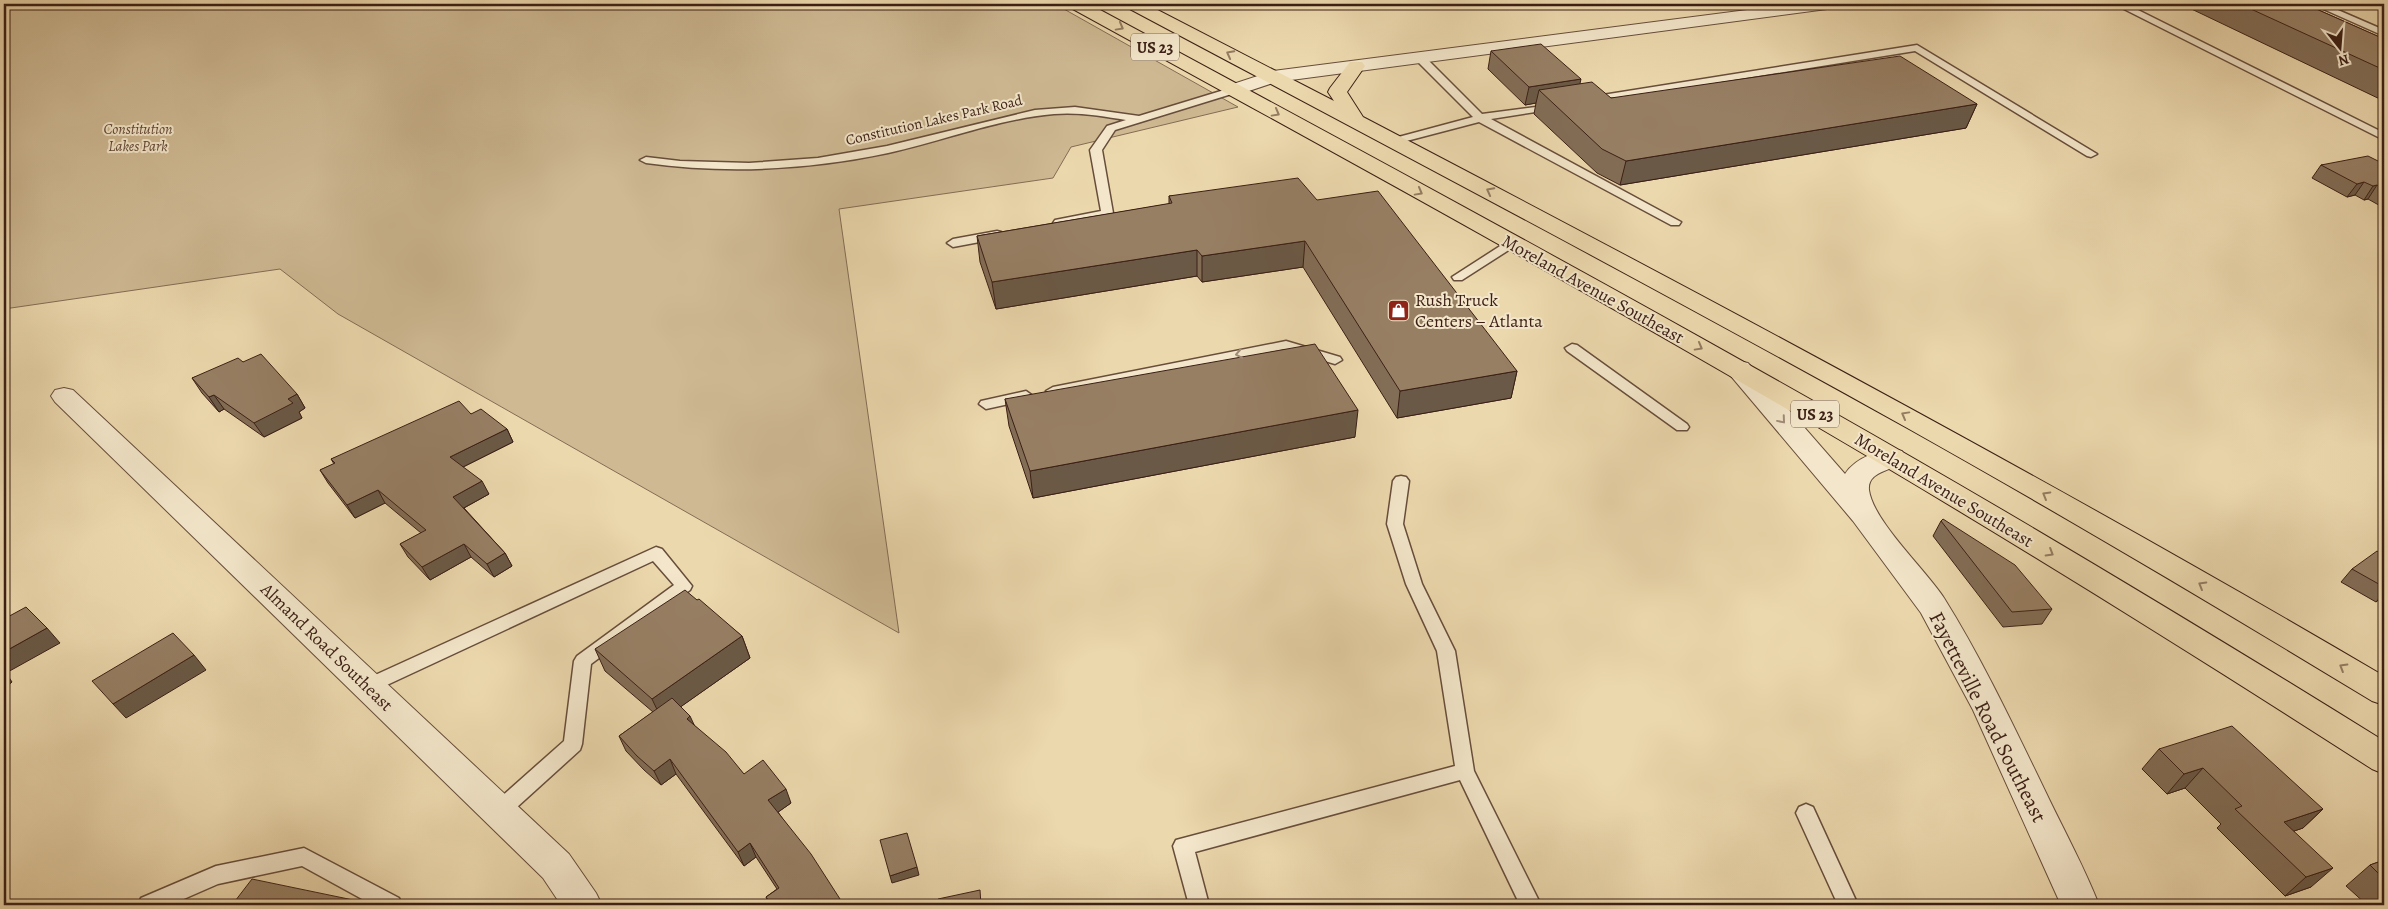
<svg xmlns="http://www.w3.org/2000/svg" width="2388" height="909" font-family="Alegreya,serif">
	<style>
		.green { fill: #ceb993; stroke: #846c54 }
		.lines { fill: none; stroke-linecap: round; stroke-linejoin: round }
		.service-casing { stroke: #674d3b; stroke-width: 3 }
		.minor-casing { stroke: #674d3b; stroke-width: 2 }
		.tertiary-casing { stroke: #674d3b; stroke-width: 2 }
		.trunk-casing { stroke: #3b1f15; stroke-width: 2 }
		.service { fill: #f3e6ca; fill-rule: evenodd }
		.minor { fill: #f3e6ca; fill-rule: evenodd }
		.tertiary { fill: #f3e6ca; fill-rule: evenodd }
		.trunk { fill: #ecd8ad; fill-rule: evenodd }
		.wall { fill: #826d56; stroke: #3b1f15 }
		.shaded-wall { fill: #6a5946; stroke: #3b1f15 }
		.building { fill: #977f64; stroke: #3b1f15 }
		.oneway { stroke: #947c61 }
		.oneway2 { stroke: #a08c79 }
		.labels { text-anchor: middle; stroke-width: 4; stroke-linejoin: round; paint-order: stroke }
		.far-street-label { font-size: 15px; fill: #3b1f15; stroke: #f3e6ca }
		.far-park-label { font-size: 15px; font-style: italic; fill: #604634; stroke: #f3e6ca }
		.shield { fill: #f3e6ca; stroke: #725b4b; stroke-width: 1 }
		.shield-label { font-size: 16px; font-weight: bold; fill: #3b1f15 }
		.street-label { font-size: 18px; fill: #3b1f15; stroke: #f3e6ca }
		.poi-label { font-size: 18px; fill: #3b1f15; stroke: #f3e6ca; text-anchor: start }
		.near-street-label { font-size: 21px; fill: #3b1f15; stroke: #f3e6ca }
	</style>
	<rect width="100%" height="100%" fill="#ecd8ad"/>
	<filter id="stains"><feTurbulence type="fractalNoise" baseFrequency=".004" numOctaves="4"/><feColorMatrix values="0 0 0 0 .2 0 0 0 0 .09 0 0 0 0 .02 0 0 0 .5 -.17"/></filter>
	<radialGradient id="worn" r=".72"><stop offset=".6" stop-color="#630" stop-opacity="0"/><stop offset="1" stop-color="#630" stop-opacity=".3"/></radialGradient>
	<path class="green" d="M4,4h1051l183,103 -167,40 -18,31 -214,31 60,424 -561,-319 -58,-45 -276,40z"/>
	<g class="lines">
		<defs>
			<path id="service" d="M2114,4h12l258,129v7z
				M2312,4h12l60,26v6z
				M1917,45l180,109 -6,3 -4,-1 -172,-105 -325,52 -5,-3 5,-3z
				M1420,55l4,1 58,58 77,-10 1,2 -5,3 -64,10 190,103 -2,3h-8l-192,-103 -84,22 -4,-1v-4l82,-22 -57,-57 -1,-2z
				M1234,87l4,1v4l-123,38 -13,20 11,63 -2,3 -52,11 -4,-1 -2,-3 2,-3 46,-9 -11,-61 17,-24 19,-6c-24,-4 -48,-8 -72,-6 -57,5 -111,27 -166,39 -80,17 -161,21 -242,10l-6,-3 6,-3 34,4 69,2 69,-5 69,-12 148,-36 40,-3 64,9z
				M997,231l4,1 2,3 -2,3 -48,9 -6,-4 6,-4z
				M1511,239l4,1 2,3 -2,3 -53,34h-8l-2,-3z
				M1286,341l54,16 2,3 -7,4 -50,-15 -232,46 -7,-4 7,-4z
				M1572,344l5,1 110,79 2,3 -2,3h-10l-110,-79 -2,-3z
				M1026,391l7,5 -2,3 -45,10 -7,-5 2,-3z
				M1401,476l5,1 3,4 -6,43 19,60 33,67 19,120 67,134h-21l-60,-125 -265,72 14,53h-20l-16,-59 3,-6 279,-74 -18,-115 -31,-67 -19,-60 6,-43 3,-4z
				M656,547l6,2 30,37 -2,4 -99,74 -9,80 -2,6 -74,67 -7,3 -7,-3 -3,-6 3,-6 72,-64 10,-80 3,-5 97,-71 -21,-24 -279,130 -6,2 -6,-2 -3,-5 3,-5z
				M1806,804l7,3 45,98h-20l-42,-92 3,-6z
				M304,848l95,50 3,7h-29l-71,-39 -84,18 -48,21h-32l3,-7 75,-32z"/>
			<path id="minor" d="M1739,361l9,2 97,111c10,-16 39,-28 57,-23l4,7c-9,14 -39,11 -37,32 4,31 57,80 75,108 40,64 72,133 105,201 17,35 36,70 50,106h-38l-88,-195 -52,-97 -68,-92 -123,-146 -4,-6 4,-6z
				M64,388l9,2 496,464 27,39 6,12h-41l-18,-27 -488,-476 -4,-6 4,-6z"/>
			<path id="tertiary" d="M1793,4h42l-2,4 -6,1 -551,73 -42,14 -7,-2 -2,-4 2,-4 46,-15z"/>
			<path id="trunk" d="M1069,4h20c249,134 497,268 742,407 187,106 371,217 553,330v33l-12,-5c-185,-119 -371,-235 -561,-346 -244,-143 -492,-279 -740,-415z
				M1126,4h20l188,97 -6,-9 2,-4 20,-26h12l3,4 -18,26 16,25c344,180 686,362 1021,559v29l-12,-4c-153,-93 -306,-184 -463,-272 -258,-144 -520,-282 -781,-421z"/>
		</defs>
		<use href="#service" class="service-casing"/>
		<use href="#minor" class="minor-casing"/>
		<use href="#tertiary" class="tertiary-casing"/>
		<use href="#trunk" class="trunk-casing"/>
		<use href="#service" class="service"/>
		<use href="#minor" class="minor"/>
		<use href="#tertiary" class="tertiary"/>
		<use href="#trunk" class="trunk"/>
	</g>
	<path class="wall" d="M2181,4h124l79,35v62z
		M1491,51l89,33 31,14 366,6 -11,24 -346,57 -23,-12 -63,-59 2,-11 -11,2 -37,-36z
		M2384,164v44l-16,-9 -4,1 -9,-5 -8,2 -35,-19 9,-13z
		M1169,196l148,4 200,171 -6,27 -114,20 -94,-151 -101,15 -5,-6 -201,33 -16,-47 -3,-26 192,-32z
		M243,362l54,32 8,14 -6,4 3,6 -38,19 -40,-28 -5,3 -17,-19 -10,-15z
		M1005,399l350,38 -322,61 -24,-72z
		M471,414l36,15 6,13 -50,25 26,27 -25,14 41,45 7,13 -18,11 -23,-20 -41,23 -22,-23 -8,-13 21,-11 -36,-30 -30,15 -27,-35 -8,-13 14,-6 -3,-5z
		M1941,521l111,88 -10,15 -39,3 -70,-91z
		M2384,555v40l-8,7 -35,-20 11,-13z
		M697,600l45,36 8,22 -70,49 14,18 50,49 47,29 -13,9 64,93h-72l-4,-8 11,-8 -21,-32 -12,9 -68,-92 -15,11 -17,-15 -18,-19 -7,-15 34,-24 -48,-41 -10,-22z
		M2159,749l164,60 -20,19 -9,3 17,56 -26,9 -68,-68 4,-4 -36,-36 -18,6 -25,-25z
		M2384,860v45h-17l-21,-19 24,-21z"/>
	<path class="shaded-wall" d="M1581,79l-4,18 -38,-7 -3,13 -11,2 4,-18z
		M1977,104l-11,24 -346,57 6,-24z
		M2364,182l-9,13 -8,2 10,-13z
		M2377,185l-9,14 -4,1 9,-14z
		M1305,241l-2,26 -101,15v-26z
		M1197,250v26l-201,33 -4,-27z
		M1517,371l-6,27 -114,20 3,-27z
		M297,394l8,14 -6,4 3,6 -38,19 -10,-14 34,-24z
		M214,395l10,14 -5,3 -10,-15z
		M1358,410l-3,27 -322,61 -3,-27z
		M507,429l6,13 -56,28 -7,-13z
		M482,481l7,13 -29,16 -7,-13z
		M378,490l7,13 -30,15 -8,-13z
		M464,544l7,13 -41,23 -8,-13z
		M505,553l7,13 -18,11 -7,-13z
		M2384,593v2l-8,7z
		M47,628l13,15 -54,30 6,9 -8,7v-37z
		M742,636l8,22 -88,62 -10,-21z
		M194,655l12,15 -80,48 -13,-14z
		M690,716l7,15 -10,-12z
		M670,759l6,15 -15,11 -7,-14z
		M2203,768l-18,20 -18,6 17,-20z
		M786,789l5,14 -17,12 -6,-15z
		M2323,809l-20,19 -35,12 16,-18z
		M750,843l6,14 -12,9 -6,-14z
		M917,867l2,8 -27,8 -2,-7z
		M2333,868l-22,19 -26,9 21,-19z
		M840,899l2,6h-12z
		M358,901l4,4h-7z"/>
	<path class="building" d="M2240,4h65l79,35v31z
		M1541,44l40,35 -52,8 -38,-36z
		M1900,56l77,48 -351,57 -24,-12 -63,-59 53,-8 19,16z
		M2368,156l16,8v25l-7,-4 -4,1 -9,-4 -7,2 -36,-19z
		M1298,178l19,22 61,-9 139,180 -117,20 -95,-150 -103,15 -5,-6 -205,32 -15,-46 195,-33 -3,-7z
		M1315,344l43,66 -328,61 -25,-72z
		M261,354l36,40 -9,5 5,4 -39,20 -40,-28 -5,2 -17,-19 46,-20 5,4z
		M459,401l12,13 10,-5 26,20 -57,28 32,24 -29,16 52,56 -18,11 -23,-20 -42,23 -22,-23 26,-14 -48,-40 -31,15 -27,-35 15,-7 -4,-4z
		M1943,519l72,46 37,44 -40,3 -71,-91z
		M2377,551l7,4v32l-32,-18z
		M685,590l12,10 2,-1 43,37 -90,63 -57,-50z
		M26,607l21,21 -43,24v-33z
		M173,633l21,22 -81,49 -21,-23z
		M672,698l18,18 -3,3 39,33 18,22 19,-14 23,29 -18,11 43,54 29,45 -10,6h-58l-6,-8 13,-9 -29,-45 -12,9 -68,-93 -16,12 -17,-15 -18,-20z
		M2232,726l91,83 -39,13 49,46 -27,9 -71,-68 7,-3 -39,-38 -19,6 -25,-25z
		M907,833l10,34 -27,9 -10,-36z
		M2384,860v19l-14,-14z
		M252,879l106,22 -3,4h-123z
		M980,890l1,15h-42l-1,-6z"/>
	<defs><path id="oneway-chevron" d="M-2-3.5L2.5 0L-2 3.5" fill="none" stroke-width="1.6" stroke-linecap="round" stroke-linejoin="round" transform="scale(1.25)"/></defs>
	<g class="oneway">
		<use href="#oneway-chevron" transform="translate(1120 27) rotate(29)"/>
		<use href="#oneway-chevron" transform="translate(1230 54) rotate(-152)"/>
		<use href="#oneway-chevron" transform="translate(1276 113) rotate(29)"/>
		<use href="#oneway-chevron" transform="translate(1490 191) rotate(-152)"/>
		<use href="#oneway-chevron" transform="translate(1419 192) rotate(29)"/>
		<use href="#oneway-chevron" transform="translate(1699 347) rotate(29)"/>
		<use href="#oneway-chevron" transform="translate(1905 415) rotate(-151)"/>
		<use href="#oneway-chevron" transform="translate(2046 495) rotate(-150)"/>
		<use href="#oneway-chevron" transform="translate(2050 553) rotate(31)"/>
		<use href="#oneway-chevron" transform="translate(2202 585) rotate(-150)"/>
		<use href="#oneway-chevron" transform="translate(2343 667) rotate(-149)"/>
	</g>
	<g class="oneway2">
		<use href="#oneway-chevron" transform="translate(1239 354) rotate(169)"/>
		<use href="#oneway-chevron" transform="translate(1782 420) rotate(50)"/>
	</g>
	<defs>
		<symbol id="shop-square" viewBox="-11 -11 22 22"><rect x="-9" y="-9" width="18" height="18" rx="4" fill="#8f2418" stroke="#f3e6ca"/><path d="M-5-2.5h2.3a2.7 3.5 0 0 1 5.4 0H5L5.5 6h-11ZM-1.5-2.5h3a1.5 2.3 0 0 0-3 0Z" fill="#fff"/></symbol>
	</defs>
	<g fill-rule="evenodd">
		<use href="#shop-square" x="1386" y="298" width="25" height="25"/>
	</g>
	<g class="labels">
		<g class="far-street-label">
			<text transform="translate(934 120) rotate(-13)" y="5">Constitution Lakes Park Road</text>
		</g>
		<g class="far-park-label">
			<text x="138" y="134">Constitution<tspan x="138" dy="17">Lakes Park</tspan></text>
		</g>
		<g class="shield">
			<rect x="1131" y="33.5" width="48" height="27" rx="4"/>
			<rect x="1791" y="400.5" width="48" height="27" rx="4"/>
		</g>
		<g class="shield-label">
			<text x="1155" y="53">US 23</text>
			<text x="1815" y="420">US 23</text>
		</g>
		<g class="street-label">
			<text transform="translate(1593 289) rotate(29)" y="6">Moreland Avenue Southeast</text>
			<text transform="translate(1944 490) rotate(31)" y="6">Moreland Avenue Southeast</text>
			<text transform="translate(327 647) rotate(44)" y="6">Almand Road Southeast</text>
		</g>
		<g class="poi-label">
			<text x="1415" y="306">Rush Truck<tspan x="1415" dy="21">Centers – Atlanta</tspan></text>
		</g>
		<g class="near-street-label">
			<text transform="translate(1988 717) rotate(63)" y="7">Fayetteville Road Southeast</text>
		</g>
	</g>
	<rect width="2388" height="909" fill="none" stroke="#ecd8ad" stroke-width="20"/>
	<rect x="5" y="5" width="2378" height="899" fill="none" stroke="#3b1f15" stroke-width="2.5"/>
	<rect x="10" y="10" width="2368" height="889" fill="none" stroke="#3b1f15"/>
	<g transform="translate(2340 48) rotate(163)" stroke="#f3e6ca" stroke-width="4" paint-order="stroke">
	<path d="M0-4L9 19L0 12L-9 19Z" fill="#3b1f15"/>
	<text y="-8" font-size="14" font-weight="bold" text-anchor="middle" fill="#3b1f15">N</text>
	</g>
	<rect width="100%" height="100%" filter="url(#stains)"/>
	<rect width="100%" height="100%" fill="url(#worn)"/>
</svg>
